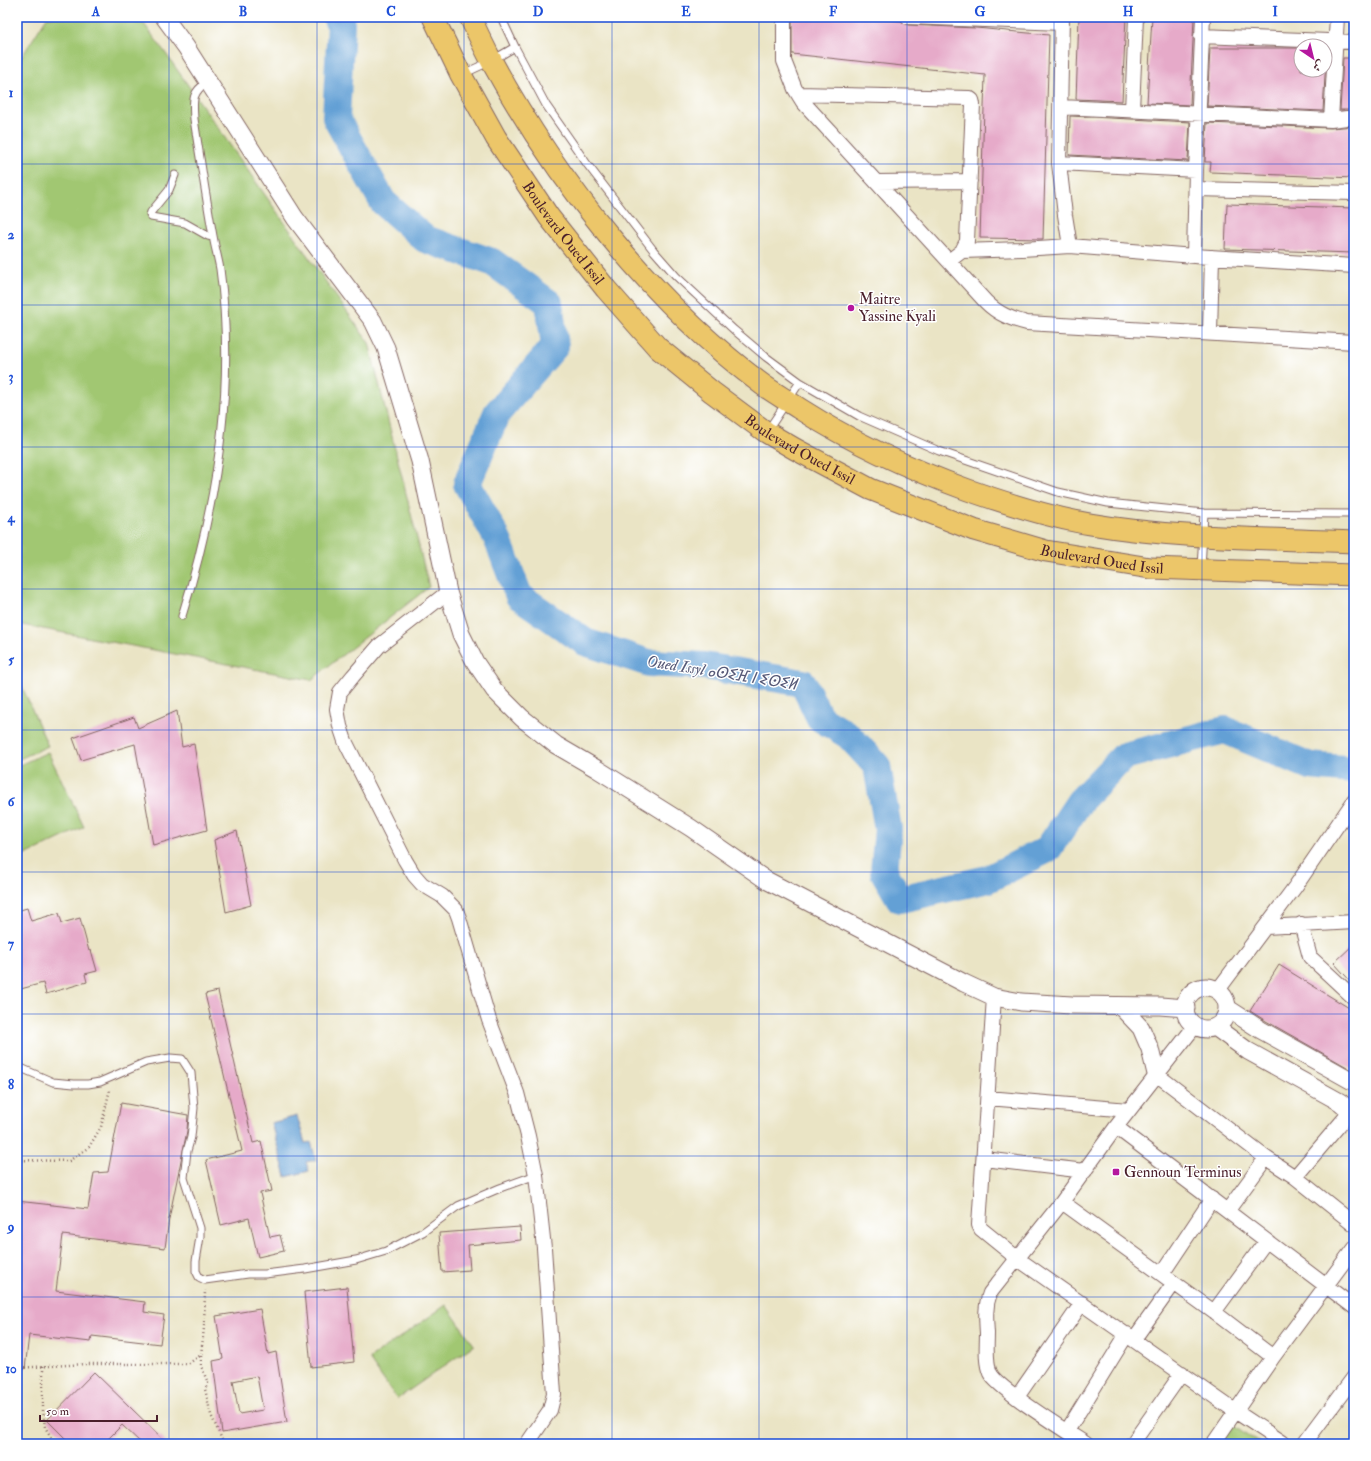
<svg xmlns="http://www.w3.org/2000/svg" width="1371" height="1461" font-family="'IM FELL Double Pica',Amiri,'Noto Sans Tifinagh',serif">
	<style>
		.green { fill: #a1c772; stroke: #76734e }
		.water { fill: #64a0d5; stroke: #576080 }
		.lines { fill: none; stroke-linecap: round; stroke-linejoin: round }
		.river { stroke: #64a0d5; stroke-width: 28 }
		.building { fill: #e6aac9; fill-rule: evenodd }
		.service-casing { stroke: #826461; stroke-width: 9 }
		.minor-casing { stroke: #826461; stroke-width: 16 }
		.tertiary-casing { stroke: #826461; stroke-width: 19 }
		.primary-casing { stroke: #826461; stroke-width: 23 }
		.path { stroke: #826461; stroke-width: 2.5; stroke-dasharray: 1 3; stroke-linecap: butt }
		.service { stroke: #fff; stroke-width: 7 }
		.minor { stroke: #fff; stroke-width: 14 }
		.tertiary { stroke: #fff; stroke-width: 17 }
		.primary { stroke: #ecc669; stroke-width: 21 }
		.grid { fill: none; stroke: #1d4ed8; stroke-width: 1; stroke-opacity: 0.55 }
		.poi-dot { fill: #b5179e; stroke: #fff; stroke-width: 1.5 }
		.labels { text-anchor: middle; stroke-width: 3; stroke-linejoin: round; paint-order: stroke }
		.street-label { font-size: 15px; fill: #4a1f2b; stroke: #fff }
		.poi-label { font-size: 15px; fill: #4a1f2b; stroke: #fff; text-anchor: start }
		.water-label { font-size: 16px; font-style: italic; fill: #565977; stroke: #fff }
		.neatline { fill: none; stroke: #1d4ed8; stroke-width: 1.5 }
		.grid-label { font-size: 13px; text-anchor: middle; font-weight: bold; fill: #1d4ed8 }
	</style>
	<rect width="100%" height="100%" fill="#fff"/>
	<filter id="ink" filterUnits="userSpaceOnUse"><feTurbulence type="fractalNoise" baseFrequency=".025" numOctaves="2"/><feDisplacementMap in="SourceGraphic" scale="8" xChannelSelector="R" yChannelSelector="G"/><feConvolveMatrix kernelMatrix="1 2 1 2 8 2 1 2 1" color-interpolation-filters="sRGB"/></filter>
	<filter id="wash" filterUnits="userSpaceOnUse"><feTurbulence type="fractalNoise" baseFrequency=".012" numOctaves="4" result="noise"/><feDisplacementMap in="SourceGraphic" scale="16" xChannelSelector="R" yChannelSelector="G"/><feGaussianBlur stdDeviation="0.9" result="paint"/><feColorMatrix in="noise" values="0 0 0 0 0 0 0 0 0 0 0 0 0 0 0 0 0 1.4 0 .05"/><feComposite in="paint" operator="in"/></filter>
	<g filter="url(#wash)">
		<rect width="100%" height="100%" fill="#eae4c5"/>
		<path class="green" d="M47,17h92l25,34 205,292 60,244 -118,93 -294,-56v-560z
			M17,675l31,71 -31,14z
			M48,752l36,75 -67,32v-93z
			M446,1305l28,40 -77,54 -28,-40z
			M1228,1421l32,23h-46z"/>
		<path class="water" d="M297,1116l8,27 6,-1 5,18 -10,2 3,9 -23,6 -15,-54z"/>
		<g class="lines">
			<path class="river" d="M336,17l5,7 -5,94 47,84 42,37 67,23 57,41 6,43 -58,67 -30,71 30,54 22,58 66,46 64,21 55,3 99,17 17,35 28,17 29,31 11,63 -4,43 16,27 88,-20 60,-30 32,-48 44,-45 101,-26 85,36 44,4"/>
		</g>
		<g id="blocks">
			<path class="building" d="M792,17h59l50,4 7,4 68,3 73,7 -6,204 -63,-1 5,-163 -193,-21z
				M1079,17h47l-4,84 -46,-2z
				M1152,17h42l-4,88 -43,-2z
				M1210,48h91v22h24v-12h1l-3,53 -116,-5z
				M1343,58h11v52h-14z
				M1070,116l120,6 -2,39 -119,-6z
				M1207,123l124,5 23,-2v52l-144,-6 1,-10h-6z
				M1227,204l127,4v45l-129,-4z
				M177,711l5,36 12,-3 13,86 -54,15 -18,-101 -54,16 -8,-22 61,-21 4,11z
				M237,831l14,74 -25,7 -12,-72z
				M27,908l4,13 28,-8 3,10 18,-5 9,33 2,-1 6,21 -12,3 2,8 -41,12 -3,-11 -26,7v-79z
				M1354,944v41l-20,-22z
				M1279,965l75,46v60l-88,-50 -16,-10z
				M218,991l35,152 8,-2 11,50 -12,2 10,44 10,-2 4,16 -26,6 -9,-39 -28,7 -15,-65 36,-9 -37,-157z
				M121,1103l67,12 -1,16 -18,88 -4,29 -102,-13 -7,56 89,11 -1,10 20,3 -4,29 -68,-8 -1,6 -62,-7 -4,34 -8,-1v-167l71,8 6,-36 14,-1z
				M520,1227l1,13 -53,5 2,25 -28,2 -3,-39z
				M347,1287l7,75 -43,5 -7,-75z
				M260,1309l8,45 8,-2 11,70 -65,11 -9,-72 10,-2 -7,-43zM257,1376l6,34 -24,4 -6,-33z
				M94,1372l74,72h-26l-20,-19 -19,19h-32l-24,-24z"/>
		</g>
	</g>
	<g filter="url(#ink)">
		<use href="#blocks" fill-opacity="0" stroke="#826461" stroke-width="1"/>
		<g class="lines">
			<defs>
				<path id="service" d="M501,17l14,30 31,58 41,59 67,87 22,25 58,54 32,27 34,25 59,34 80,35 119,41 50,11 96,10 150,1
					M463,74l28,-13 24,-14
					M175,175l-6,15 -18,22 -1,3 1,2 34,6 23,13 5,1
					M768,430l32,-48
					M1201,569l3,-56
					M182,616c35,-112 54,-230 38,-347 -2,-11 -5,-22 -7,-33 -7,-39 -13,-78 -19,-117 -1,-18 -3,-27 14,-37
					M17,1064l4,4 32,14 21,2h14l12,-2 46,-20 24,-4 12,1 9,14 3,35 -3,29 -4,14 -3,27 16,50v9l-4,24v10l3,6 6,3 43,-6h17l40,-5 51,-9 30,-9 37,-19 35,-26 42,-18 36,-13"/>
				<path id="minor" d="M784,17v44l11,28 8,13 183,200c12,12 25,17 41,21l327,19
					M908,17l154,6
					M1062,17l-3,146 6,52 5,31 124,10 160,10
					M1201,36l153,6
					M799,94l170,4 3,2 1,4 -6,137 -5,10 -13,10
					M1061,107l270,13 16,-2h7
					M1132,110l4,-93
					M1331,120l6,-103
					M1059,163l137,7
					M876,182l94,-1
					M1196,189l158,4
					M962,251l60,-2 48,-3
					M1194,256l2,-86 7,-153
					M1210,333l2,-76
					M448,592l-69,54 -26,30 -13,16 -3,17 3,17 5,15 60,119 9,15 8,9 20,12 14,14 3,8 30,102 28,73 11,43 8,39 8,73 10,146 -4,16 -23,34
					M1301,924l9,33 44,41
					M1266,927l88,-5
					M1218,990l77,-103 59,-86
					M994,997l-15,228 2,4 37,30 217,152 50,33
					M1156,1074l110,84 29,19 59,47
					M988,1098l141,12
					M1116,1127l238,180
					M984,1159l101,12
					M1295,1177l56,-66
					M1062,1202l152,110 59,45
					M1228,1210l38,-52
					M1162,1274l50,-75
					M1214,1312l52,-71
					M1134,1339l40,-56
					M1017,1397l65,-94
					M1067,1431l60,-97
					M1086,1444c-17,-11 -89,-56 -96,-71 -5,-12 -3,-27 -3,-40 -1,-14 -2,-27 3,-40l72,-91 54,-75 79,-101
					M1132,1444l50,-71
					M1213,1444l60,-87 81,-109
					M1304,1444l50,-67"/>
				<path id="tertiary" d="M164,17l22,30 109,171 78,103 13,27 34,113 28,131 13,42 14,28 19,28 28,28 34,27 41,24 94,59 75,52 198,103 30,14 27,5 51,3 88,1 26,2
					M1185 1008a21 21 0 1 1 42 0a21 21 0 1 1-42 0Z
					M1121,1007l20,21 9,21 6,25
					M1227,1008l34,22 93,52
					M1215,1027l33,24 92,51 14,12"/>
				<g id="primary">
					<path id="s1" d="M433,17l28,58 35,63 53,79 57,72 52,59 54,44 54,40 29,17 75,40 104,41 72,21 104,17 204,7"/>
					<path d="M470,17c7,15 14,30 22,45 65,119 161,241 271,323 11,8 25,16 37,24 55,35 107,59 168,81 40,14 80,27 122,34 87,15 176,14 264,18"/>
				</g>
			</defs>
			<use href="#service" class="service-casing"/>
			<use href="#minor" class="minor-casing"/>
			<use href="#tertiary" class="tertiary-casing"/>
			<use href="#primary" class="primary-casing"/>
			<path class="path" d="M17,1160l52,1 20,-14 12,-20 9,-38
				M201,1356v10l7,17 -3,6 6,26 13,29
				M43,1366v45l2,16 10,17
				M17,1368l68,-4h103l13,-9 3,-27 1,-38"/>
			<use href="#service" class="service"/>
			<use href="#minor" class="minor"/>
			<use href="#tertiary" class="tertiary"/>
			<use href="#primary" class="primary"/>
		</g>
	</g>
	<path class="grid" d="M169,17v1427M317,17v1427M464,17v1427M612,17v1427M759,17v1427M907,17v1427M1054,17v1427M1202,17v1427M17,164h1337M17,305h1337M17,447h1337M17,589h1337M17,730h1337M17,872h1337M17,1014h1337M17,1156h1337M17,1297h1337"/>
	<g class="poi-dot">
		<circle cx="851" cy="308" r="4"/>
		<rect x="1112" y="1168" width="8" height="8" rx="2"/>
	</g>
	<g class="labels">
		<g class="street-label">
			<text dy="5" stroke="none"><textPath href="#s1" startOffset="253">Boulevard Oued Issil</textPath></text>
			<text dy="5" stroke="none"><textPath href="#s1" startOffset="577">Boulevard Oued Issil</textPath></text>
			<text dy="5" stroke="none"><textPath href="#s1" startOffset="901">Boulevard Oued Issil</textPath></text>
		</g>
		<g class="poi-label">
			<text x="859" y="304">Maitre<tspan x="859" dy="17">Yassine Kyali</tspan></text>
			<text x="1124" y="1177">Gennoun Terminus</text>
		</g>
		<g class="water-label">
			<text transform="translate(722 672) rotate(9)" y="6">Oued Issyl ⴰⵙⵉⴼ ⵏ ⵉⵙⵉⵍ</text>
		</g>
	</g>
	<rect width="1371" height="1461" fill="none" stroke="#fff" stroke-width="44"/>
	<g transform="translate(1313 58) rotate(145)"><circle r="19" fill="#ffffff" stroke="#b7a5aa"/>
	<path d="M0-3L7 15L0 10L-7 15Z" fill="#b5179e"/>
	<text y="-6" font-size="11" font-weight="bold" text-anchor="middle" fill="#4a1f2b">ش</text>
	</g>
	<path d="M40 1415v6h117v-6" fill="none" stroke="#4a1f2b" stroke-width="2"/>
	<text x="46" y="1415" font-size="12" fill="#4a1f2b" stroke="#ffffff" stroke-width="3" paint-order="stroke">50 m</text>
	<rect x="22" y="22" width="1327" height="1417" class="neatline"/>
	<g class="grid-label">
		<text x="96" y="16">A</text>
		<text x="243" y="16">B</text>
		<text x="391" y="16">C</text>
		<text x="538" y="16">D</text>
		<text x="686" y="16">E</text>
		<text x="833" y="16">F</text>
		<text x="980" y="16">G</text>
		<text x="1128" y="16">H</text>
		<text x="1275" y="16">I</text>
		<text x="11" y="97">1</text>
		<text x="11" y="239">2</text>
		<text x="11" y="381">3</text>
		<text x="11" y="522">4</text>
		<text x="11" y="664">5</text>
		<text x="11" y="806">6</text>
		<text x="11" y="948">7</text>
		<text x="11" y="1089">8</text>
		<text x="11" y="1231">9</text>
		<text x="11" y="1373">10</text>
	</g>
</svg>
